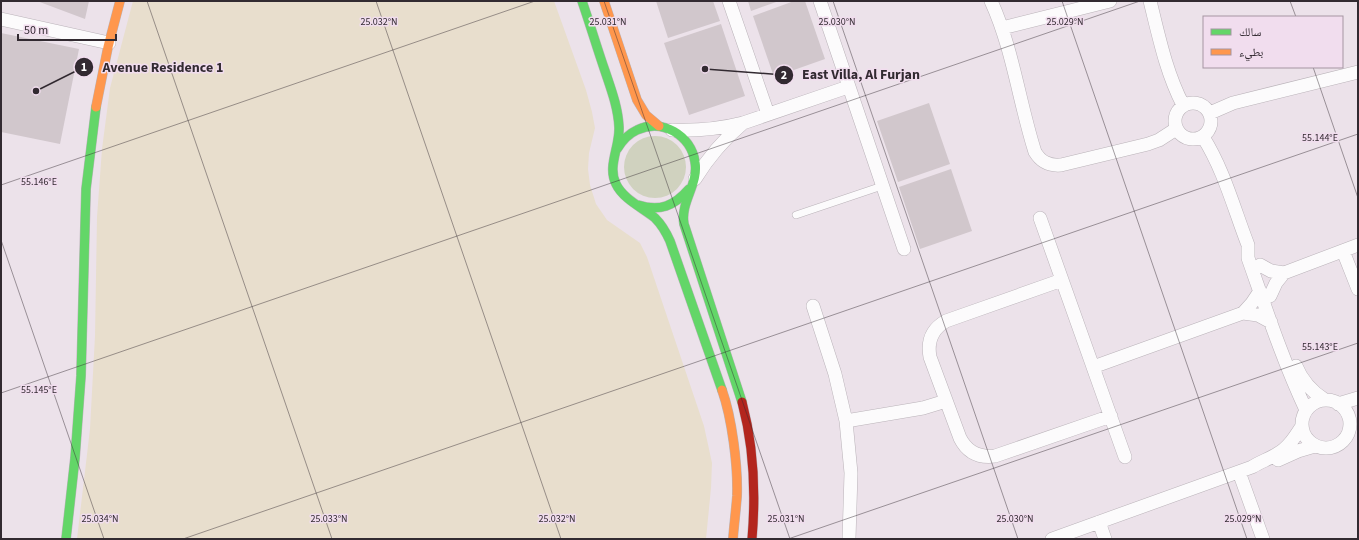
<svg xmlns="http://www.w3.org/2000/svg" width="1359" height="540" font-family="'Source Sans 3','Noto Naskh Arabic',sans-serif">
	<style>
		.green { fill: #d0d2bf }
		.sand { fill: #e8decd }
		.building { fill: #d1c7cc }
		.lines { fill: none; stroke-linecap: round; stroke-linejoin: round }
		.lane-casing { stroke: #bab3b9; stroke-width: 8 }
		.street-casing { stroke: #bab3b9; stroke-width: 14 }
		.fast-casing { stroke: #bab3b9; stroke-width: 10 }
		.slow-casing { stroke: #bab3b9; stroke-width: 10 }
		.jam-casing { stroke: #bab3b9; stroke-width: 10 }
		.lane { stroke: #fcfbfc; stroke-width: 7 }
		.street { stroke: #fcfbfc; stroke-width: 13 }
		.fast { stroke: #63d668; stroke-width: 9 }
		.slow { stroke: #ff974d; stroke-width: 9 }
		.jam { stroke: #b3261e; stroke-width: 9 }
		.ticks { fill: none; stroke: #322a31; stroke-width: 1; stroke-opacity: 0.45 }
		.ticks-label { font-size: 10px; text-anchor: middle; fill: #322a31; stroke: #f1ddee; stroke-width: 3; stroke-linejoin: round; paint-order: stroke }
		.leader { fill: none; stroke: #322a31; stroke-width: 1.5 }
		.callout-dot { fill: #322a31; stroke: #f1ddee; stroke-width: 1.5 }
		.mark-label { font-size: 12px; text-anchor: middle; font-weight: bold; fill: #fff }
		.callout-label { font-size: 14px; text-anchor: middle; font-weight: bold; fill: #322a31; stroke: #f1ddee; stroke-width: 3; stroke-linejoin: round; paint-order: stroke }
	</style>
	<rect width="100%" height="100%" fill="#ece2ea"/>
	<path class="green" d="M624 167a31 31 0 1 1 62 0a31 31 0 1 1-62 0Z"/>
	<path class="sand" d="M133,1h421l32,89 6,22 3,16 -6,25 -1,16 2,16 6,19 11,16 33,23 7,14 57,169 8,37 -1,25 -5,51h-629l13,-110 5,-93 2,-119 5,-68 8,-61z"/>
	<path class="building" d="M37,1h52l-4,18z
		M656,1h57l7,20 -52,17z
		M748,1h31l-28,10z
		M794,1h11l20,58 -51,18 -21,-61z
		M721,24l24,72 -56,19 -25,-72z
		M1,33l78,16 -19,95 -59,-12z
		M929,103l21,61 -52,18 -21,-61z
		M951,169l21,62 -52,18 -21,-62z"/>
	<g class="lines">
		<defs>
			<path id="lane" d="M796,215l86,-29"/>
			<path id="street" d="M729,1l39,113
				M820,1l84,248
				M991,1c22,48 28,101 44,151 6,10 14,14 26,13l87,-21 11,-4 17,-11
				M1150,1c9,36 16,71 33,104
				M1,19l108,24
				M1002,28l108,-27
				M1175 121a18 18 0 1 1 36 0a18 18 0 1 1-36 0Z
				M1210,113l23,-10 125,-31
				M672,130c25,1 47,-1 71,-7l105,-36
				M1203,137c21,33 31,72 45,108v13c18,51 35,103 58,152
				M695,179c13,-21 28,-39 47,-55
				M1040,218l85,239
				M1343,251l15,38
				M1260,265l11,6 13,2 74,-28
				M1062,280l-116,41c-14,8 -19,20 -16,36l30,81c7,14 19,20 35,18l116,-40
				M1270,296l6,-13 8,-10
				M813,306l22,68 11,47 5,52 -2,66
				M1243,313l9,-10 8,-12
				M1296,366c6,15 15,25 29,34
				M1093,367l150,-54 15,2 13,7
				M1302 424a24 24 0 1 1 48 0a24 24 0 1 1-48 0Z
				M1338,404l20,-6
				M846,421l77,-13 23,-7
				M1278,460l20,-9 17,-5
				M1239,472l24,67
				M1099,522l6,17
				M1052,539l200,-72c8,-5 17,-8 25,-13 11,-6 18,-17 25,-28"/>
			<path id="fast" d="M582,1c8,23 15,47 23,70 6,18 13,36 14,56 1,20 -12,39 -3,57 7,15 27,24 39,34 7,7 11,14 15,23l52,149
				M617,149c5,-8 11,-15 20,-19 25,-12 54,5 58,32 4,22 -15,40 -11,62l58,178
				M638,205c22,7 36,1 51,-16
				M66,539l9,-81 6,-82 5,-187 10,-82"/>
			<path id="slow" d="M604,1l33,99 9,15 13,11
				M96,107l12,-60 12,-46
				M722,390c10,28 16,76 15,106 -1,14 -3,29 -4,43"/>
			<path id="jam" d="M742,402c12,45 14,90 10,137"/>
		</defs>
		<use href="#lane" class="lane-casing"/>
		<use href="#street" class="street-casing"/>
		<use href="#fast" class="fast-casing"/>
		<use href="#slow" class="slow-casing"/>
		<use href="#jam" class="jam-casing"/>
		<use href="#lane" class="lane"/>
		<use href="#street" class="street"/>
		<use href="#fast" class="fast"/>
		<use href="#slow" class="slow"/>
		<use href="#jam" class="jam"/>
	</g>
	<path class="ticks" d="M147,1l185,538M376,1l185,538M604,1l186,538M833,1l185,538M1062,1l185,538M1290,1l6,16M1313,67l45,131M1,185l534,-184M1,240l103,299M1,393l1139,-392M183,539l1175,-405M788,539l570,-196"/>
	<g class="ticks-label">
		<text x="379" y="25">25.032°N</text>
		<text x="608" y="25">25.031°N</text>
		<text x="837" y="25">25.030°N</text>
		<text x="1065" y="25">25.029°N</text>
		<text x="1320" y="141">55.144°E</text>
		<text x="39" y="185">55.146°E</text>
		<text x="1320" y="350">55.143°E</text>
		<text x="39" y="393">55.145°E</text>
		<text x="100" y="522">25.034°N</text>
		<text x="329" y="522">25.033°N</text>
		<text x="557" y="522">25.032°N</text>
		<text x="786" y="522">25.031°N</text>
		<text x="1015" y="522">25.030°N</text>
		<text x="1243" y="522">25.029°N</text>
	</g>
	<path class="leader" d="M36 91L84 67M705 69L784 75"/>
	<g class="callout-dot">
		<circle cx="36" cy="91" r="4"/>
		<circle cx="705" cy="69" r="4"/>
		<circle cx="84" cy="67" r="10"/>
		<circle cx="784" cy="75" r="10"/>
	</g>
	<g class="mark-label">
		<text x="84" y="71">1</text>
		<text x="784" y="79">2</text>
	</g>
	<g class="callout-label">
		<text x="163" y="72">Avenue Residence 1</text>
		<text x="861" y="79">East Villa, Al Furjan</text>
	</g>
	<rect width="1359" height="540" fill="none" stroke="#322a31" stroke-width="4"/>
	<rect x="1203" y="16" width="140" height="52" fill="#f1ddee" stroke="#a595a2"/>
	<rect x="1211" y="29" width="20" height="6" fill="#63d668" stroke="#a595a2"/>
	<text x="1239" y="36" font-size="12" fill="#322a31">سالك</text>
	<rect x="1211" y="49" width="20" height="6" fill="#ff974d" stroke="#a595a2"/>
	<text x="1239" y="56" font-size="12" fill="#322a31">بطيء</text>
	<path d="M18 34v6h98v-6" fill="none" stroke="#322a31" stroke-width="2"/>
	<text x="24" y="34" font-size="12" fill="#322a31" stroke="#f1ddee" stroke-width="3" paint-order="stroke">50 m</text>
</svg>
